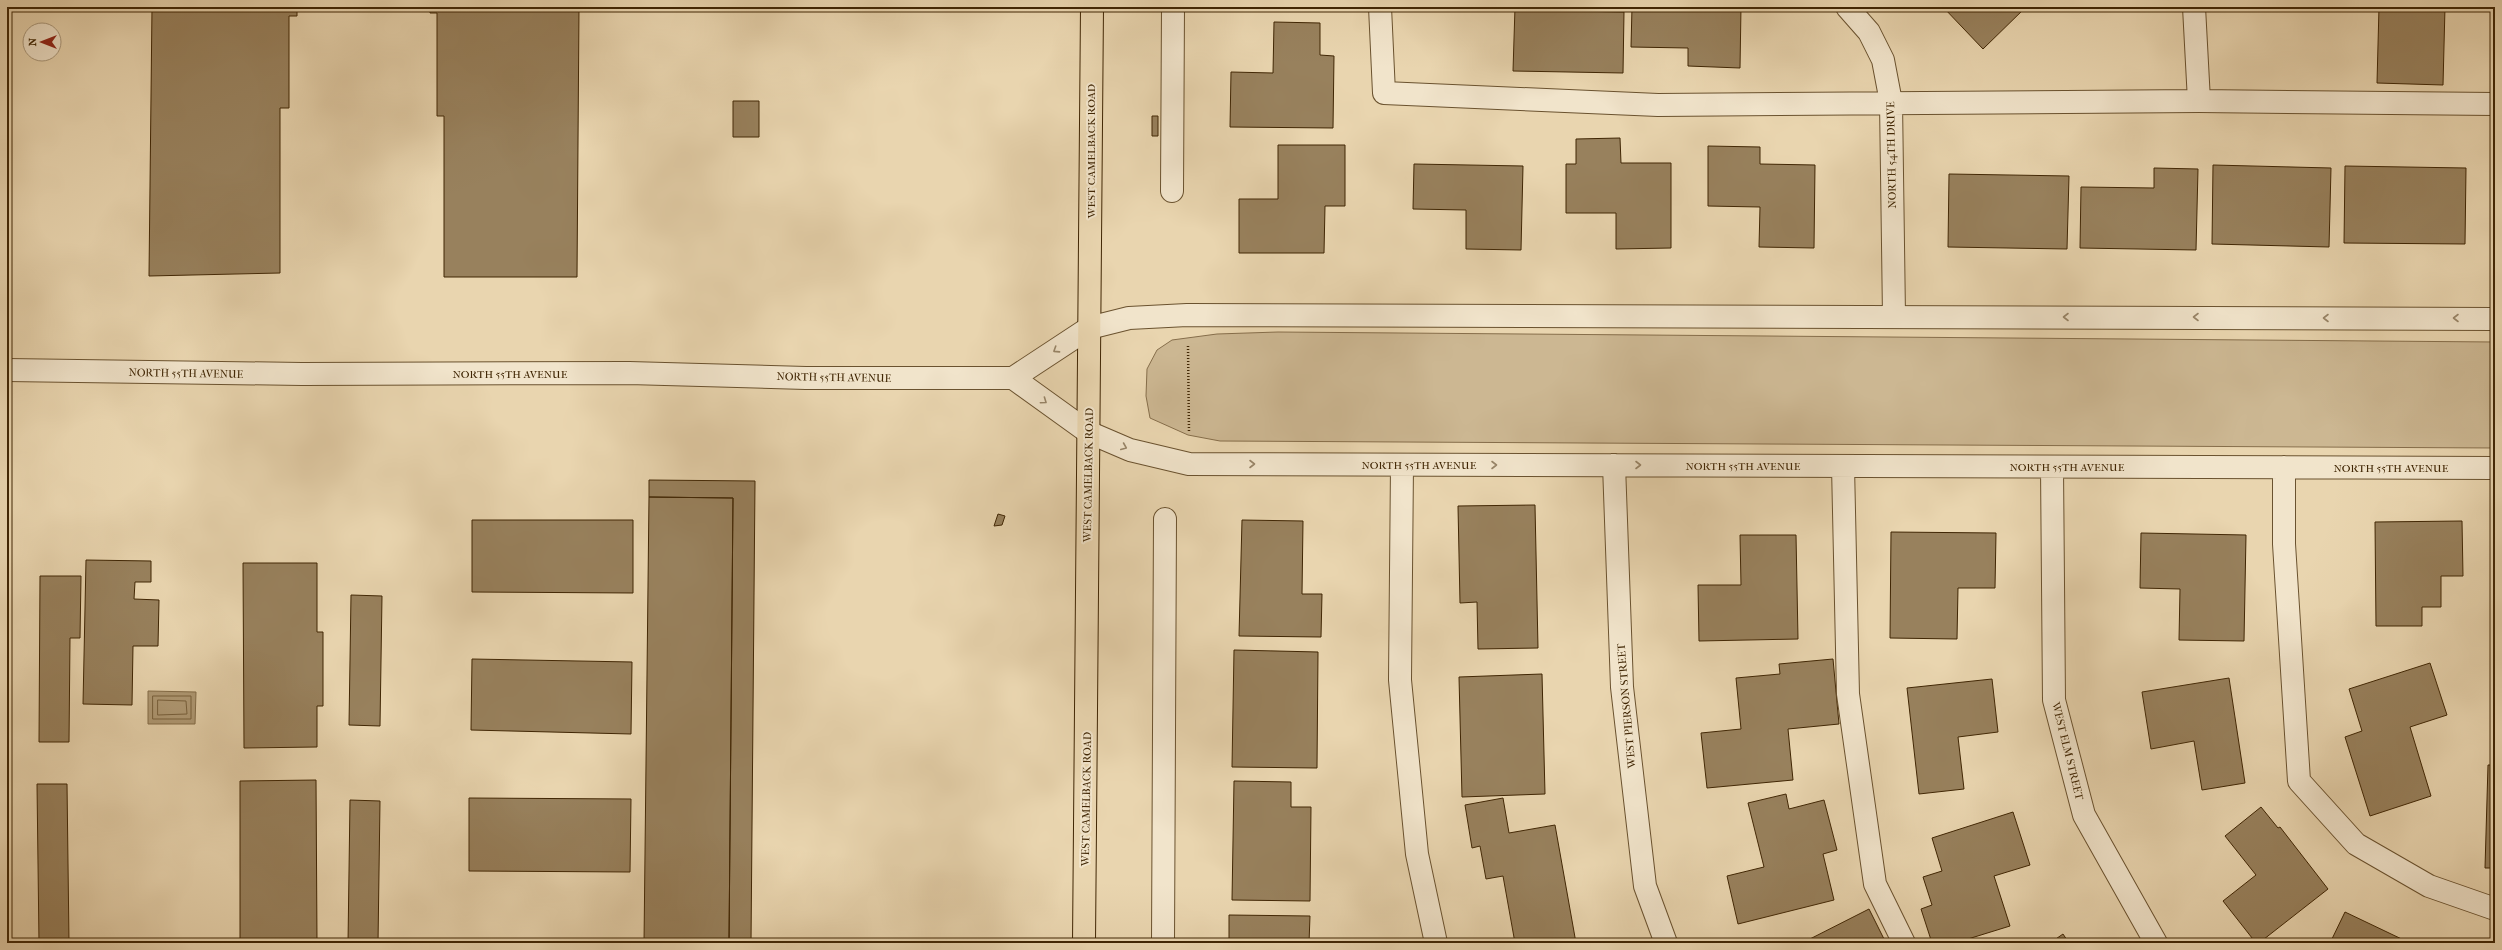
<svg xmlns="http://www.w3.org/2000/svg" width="2502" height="950" font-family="'IM FELL French Canon',serif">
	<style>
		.green { fill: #ccb792; stroke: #866e4b }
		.water { fill: #b09a75; stroke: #836c48 }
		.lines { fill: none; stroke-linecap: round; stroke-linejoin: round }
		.shore { stroke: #78603c; stroke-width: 1 }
		.building { fill: #98815d; stroke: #402604 }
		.minor-casing { stroke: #6a522f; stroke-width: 24 }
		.major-casing { stroke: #402604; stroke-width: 24 }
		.path { stroke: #402604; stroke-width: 2.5; stroke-dasharray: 1 2; stroke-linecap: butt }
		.minor { stroke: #f1e4cb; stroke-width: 22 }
		.major { stroke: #e9d5af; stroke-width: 22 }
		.oneway { stroke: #988568 }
		.labels { text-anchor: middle; stroke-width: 4; stroke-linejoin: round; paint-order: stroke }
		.street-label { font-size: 11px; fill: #402604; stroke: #f1e4cb }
	</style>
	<rect width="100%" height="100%" fill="#e9d5af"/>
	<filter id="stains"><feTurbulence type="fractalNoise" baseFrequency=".005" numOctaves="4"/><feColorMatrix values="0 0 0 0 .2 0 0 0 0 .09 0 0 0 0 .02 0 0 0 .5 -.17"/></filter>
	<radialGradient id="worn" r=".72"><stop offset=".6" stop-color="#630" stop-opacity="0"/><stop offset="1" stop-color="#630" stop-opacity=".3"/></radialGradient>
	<path class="green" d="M1278,332l1217,10v106l-1275,-7 -32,-6 -38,-17 -4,-22 1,-27 10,-19 15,-10 45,-6z"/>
	<path class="water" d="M148,691l48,1 -1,32h-47z"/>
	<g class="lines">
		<path class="shore" d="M153,696h38v23h-38z
			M158,700l28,1 1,13 -29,1z"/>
	</g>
	<path class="building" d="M152,7h145v9h-8v92h-9v165l-131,3z
		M430,7h149l-2,270h-133v-161h-7v-103h-7z
		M1515,7h56v4l53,1 -1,61 -110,-2z
		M1632,7h109l-1,61 -52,-2v-18l-57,-1z
		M1943,7h83l-43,42z
		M2379,7h66l-2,78 -66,-2z
		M1274,22l46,1v32l14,1 -1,72 -103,-1 1,-55 42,1z
		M733,101h26v36h-26z
		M1152,116h6v20h-6z
		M1620,138l1,25h50v85l-55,1v-36h-50v-49h10v-25z
		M1278,145h67v61h-20l-1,47h-85v-54h39z
		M1708,146l52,1v17l55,1 -1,83 -55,-1 1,-40 -52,-1z
		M1414,164l109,2 -2,84 -55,-1v-39l-53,-1z
		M2213,165l118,3 -2,79 -117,-3z
		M2345,166l121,2 -1,76 -121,-1z
		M2154,168l44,1 -2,81 -116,-2 1,-61 73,1z
		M1949,174l120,2 -2,73 -119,-2z
		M649,480l106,1 -4,462h-22l4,-445 -84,-1z
		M649,497l84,1 -4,445h-85z
		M1535,505l3,143 -60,1 -1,-47 -17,1 -2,-97z
		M998,514l7,2 -3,9 -8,1z
		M472,520h161v73l-161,-1z
		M1242,520l61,1 -1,73h20l-1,43 -82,-1z
		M2462,521l1,55h-22v31h-19v19h-46l-1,-104z
		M1891,532l105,1 -1,55h-37l-1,51 -67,-1z
		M2141,533l105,2 -2,106 -65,-1 1,-51 -40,-1z
		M1740,535h56l2,104 -99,2 -1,-56h43z
		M86,560l65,1v21h-16l-1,17 25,1 -1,46h-25l-1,59 -49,-1z
		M243,563h74v69h6v74h-6v41l-73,1z
		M40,576h41l-1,62h-10l-1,104h-30z
		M351,595l31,1 -2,130 -31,-1z
		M1234,650l84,2 -1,116 -85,-1z
		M472,659l160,3 -1,72 -160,-4z
		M1833,659l6,65 -51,5 5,51 -86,8 -6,-55 40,-4 -5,-51 44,-4 -1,-10z
		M2430,663l17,52 -37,12 21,69 -61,20 -25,-79 17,-6 -13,-42z
		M1542,674l3,120 -83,3 -3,-120z
		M2229,678l16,105 -43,7 -8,-49 -43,8 -9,-57z
		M1992,679l6,53 -40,5 6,52 -45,5 -12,-106z
		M2488,765h7v103h-10z
		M316,780l1,163h-77v-162z
		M1234,781l57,1v25h20l-1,94 -78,-1z
		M37,784h30l2,159h-30z
		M1786,794l3,15 35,-9 13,50 -14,4 11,46 -96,24 -11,-48 37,-9 -16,-64z
		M469,798l162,1 -1,73 -161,-1z
		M1503,798l6,35 46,-8 21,118h-61l-12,-67 -17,3 -6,-33 -8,2 -7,-43z
		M350,800l30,1 -2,142h-30z
		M2261,807l17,21 2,-1 48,62 -69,54h-3l-33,-42 33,-26 -31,-39z
		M2013,812l17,53 -36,11 16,50 -55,17h-23l-11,-34 11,-4 -9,-28 19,-6 -10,-33z
		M1869,909l17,34h-84z
		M2345,912l65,31h-80z
		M1229,915l81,1 -1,27h-80z
		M2063,934l6,9h-19z"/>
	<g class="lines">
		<defs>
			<path id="minor" d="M1380,7l4,86 274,12 541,-4 296,3
				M1847,7l22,25 14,28 8,42 3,214
				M2194,7l5,94
				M1172,191l1,-184
				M7,370l295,4 327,-1 177,5h207l76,-50 40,-10 58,-3 1308,4
				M1013,378l75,54 42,18 59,14 1306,4
				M1402,465l-2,215 17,174 19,89
				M1614,465l8,222 23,199 21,57
				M1843,466l5,228 27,190 29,59
				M2052,467l2,233 30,115 72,128
				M2284,467v77l15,237 57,63 73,42 66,23
				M1163,943l2,-424"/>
			<path id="major" d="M1084,943l8,-936"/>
		</defs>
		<use href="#minor" class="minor-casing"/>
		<use href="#major" class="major-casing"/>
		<path class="path" d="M1188,346l1,87"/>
		<use href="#minor" class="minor"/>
		<use href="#major" class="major"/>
	</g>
	<defs><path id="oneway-chevron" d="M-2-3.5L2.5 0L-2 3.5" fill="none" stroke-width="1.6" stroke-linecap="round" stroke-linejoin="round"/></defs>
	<g class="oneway">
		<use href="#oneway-chevron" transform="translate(2066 317) rotate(-180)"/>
		<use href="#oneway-chevron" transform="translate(2196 317) rotate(-180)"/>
		<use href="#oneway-chevron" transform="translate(2326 318) rotate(-180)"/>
		<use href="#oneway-chevron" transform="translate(2456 318) rotate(-180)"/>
		<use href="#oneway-chevron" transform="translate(1056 350) rotate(147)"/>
		<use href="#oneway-chevron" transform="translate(1044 401) rotate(35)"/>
		<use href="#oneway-chevron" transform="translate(1124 447) rotate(23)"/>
		<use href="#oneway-chevron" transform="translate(1252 464)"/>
		<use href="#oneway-chevron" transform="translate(1494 465)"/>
		<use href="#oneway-chevron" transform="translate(1638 465)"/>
	</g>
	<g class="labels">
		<g class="street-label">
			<text transform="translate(1091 151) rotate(-90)" y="4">WEST CAMELBACK ROAD</text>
			<text transform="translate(1891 155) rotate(-91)" y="4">NORTH 54TH DRIVE</text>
			<text transform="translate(186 373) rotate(1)" y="4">NORTH 55TH AVENUE</text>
			<text x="510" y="378">NORTH 55TH AVENUE</text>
			<text transform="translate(834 377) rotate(1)" y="4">NORTH 55TH AVENUE</text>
			<text x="1419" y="469">NORTH 55TH AVENUE</text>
			<text x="1743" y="470">NORTH 55TH AVENUE</text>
			<text x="2067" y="471">NORTH 55TH AVENUE</text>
			<text x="2391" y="472">NORTH 55TH AVENUE</text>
			<text transform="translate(1088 475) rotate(-89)" y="4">WEST CAMELBACK ROAD</text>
			<text transform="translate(1626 706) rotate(-95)" y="4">WEST PIERSON STREET</text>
			<text transform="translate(2068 751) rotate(76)" y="4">WEST ELM STREET</text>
			<text transform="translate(1086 799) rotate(-89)" y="4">WEST CAMELBACK ROAD</text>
		</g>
	</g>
	<rect width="2502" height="950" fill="none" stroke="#e9d5af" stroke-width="24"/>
	<rect x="8" y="8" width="2486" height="934" fill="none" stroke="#402604" stroke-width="2"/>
	<rect x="12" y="12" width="2478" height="926" fill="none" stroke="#402604"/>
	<g transform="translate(42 42) rotate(270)"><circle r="19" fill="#f1e4cb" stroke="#aa987b"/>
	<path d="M0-3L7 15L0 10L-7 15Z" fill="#8f2418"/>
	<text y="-6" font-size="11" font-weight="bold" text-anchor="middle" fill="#402604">N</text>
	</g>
	<rect width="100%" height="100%" filter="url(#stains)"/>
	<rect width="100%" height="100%" fill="url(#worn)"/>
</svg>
